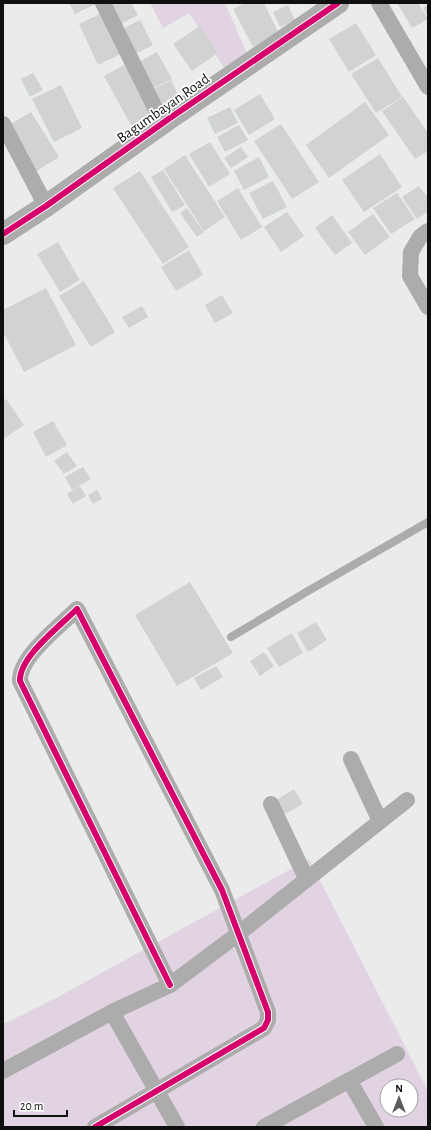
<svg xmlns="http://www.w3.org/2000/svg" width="431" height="1130" font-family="'Alegreya Sans',sans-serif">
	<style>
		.green { fill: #e2d3e2; fill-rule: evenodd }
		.building { fill: #d0d3d1 }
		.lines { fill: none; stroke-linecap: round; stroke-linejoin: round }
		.lane { stroke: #adacad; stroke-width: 8 }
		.street { stroke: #adacad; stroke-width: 16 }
		.secondary { stroke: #abacab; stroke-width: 22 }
		.cycleway-casing { stroke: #fff; stroke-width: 8 }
		.cycleway { stroke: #d6006c; stroke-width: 6 }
		.labels { text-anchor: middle; stroke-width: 3.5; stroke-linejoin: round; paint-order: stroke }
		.street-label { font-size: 15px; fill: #0e0f0f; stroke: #fff }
	</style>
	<rect width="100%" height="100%" fill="#e9ecea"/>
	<path class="green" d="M150,3h75l26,60 -21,14 -41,-64 -26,15z
		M309,859l119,232v36h-425v-103l53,-26zM387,1086h24v24h-24z"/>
	<path class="building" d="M69,3h29l-23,11z
		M107,3h24l7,12 -19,10z
		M245,3h19l15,31 -26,13 -20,-38z
		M397,3h21l10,16 -16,9z
		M288,5l7,15 -15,7 -7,-15z
		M428,5v12l-5,-9z
		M102,13l19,41 -23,11 -19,-41z
		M140,20l13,25 -20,10 -13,-25z
		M356,23l20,32 -27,17 -20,-33z
		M200,26l18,27 -26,18 -19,-27z
		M157,52l15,27 -21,10 -14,-26z
		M378,58l24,39 -26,16 -25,-39z
		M126,64l28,51 -22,12 -28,-51z
		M33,73l10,17 -13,7 -9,-18z
		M171,80l10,21 -22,10 -10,-20z
		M61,85l21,43 -28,14 -22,-43z
		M260,94l15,25 -26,16 -15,-25z
		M403,97l25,36v18l-13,8 -33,-48z
		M365,102l24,33 -60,43 -23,-33z
		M230,107l8,16 -23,11 -8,-16z
		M31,112l28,45 -24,15 -28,-46z
		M281,124l38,58 -27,17 -38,-58z
		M239,125l9,15 -23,12 -8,-15z
		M210,142l20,32 -21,13 -20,-33z
		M241,147l7,10 -17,11 -7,-10z
		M380,154l22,33 -38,25 -22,-32z
		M185,155l40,62 -21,14 -40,-62z
		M259,157l10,20 -25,13 -10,-19z
		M163,170l22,35 -13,7 -21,-35z
		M140,171l49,76 -26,17 -50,-76z
		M273,181l14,26 -24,12 -14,-26z
		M419,186l9,12v13l-11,8 -15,-22z
		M238,188l24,39 -21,13 -24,-39z
		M397,193l18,26 -24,15 -18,-26z
		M187,208l17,24 -7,5 -17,-24z
		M287,212l17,24 -23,16 -17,-25z
		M373,214l17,23 -25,18 -17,-23z
		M332,215l20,28 -17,12 -20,-27z
		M58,242l22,38 -20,12 -23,-38z
		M189,250l14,25 -27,16 -15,-24z
		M84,281l31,51 -24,15 -32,-51z
		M46,288l30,57 -52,27 -21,-40v-22z
		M222,295l11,18 -18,10 -10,-18z
		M142,306l6,11 -19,11 -7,-11z
		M6,399l18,26 -21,14v-39z
		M53,421l14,24 -21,12 -13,-25z
		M67,452l10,14 -13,8 -10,-13z
		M83,467l8,12 -19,11 -7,-13z
		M80,486l6,10 -13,8 -6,-10z
		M97,490l5,9 -9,5 -5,-9z
		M190,582l43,71 -56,33 -42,-71z
		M316,622l11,18 -19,12 -11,-19z
		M292,633l11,20 -24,14 -12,-19z
		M264,652l10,14 -14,10 -10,-15z
		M216,666l7,11 -22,13 -7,-12z
		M294,789l9,15 -20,11 -8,-14z"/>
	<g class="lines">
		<path class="lane" d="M231,637l77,-46 120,-69"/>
		<path class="street" d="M103,3l60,121
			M379,3l49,84
			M3,124l43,82
			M428,231l-8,6 -9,15 -1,24 18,31
			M351,759l29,62
			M271,804l35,74
			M112,1012l65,115
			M3,1071l109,-59 58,-27 68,-51 169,-134
			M349,1080l27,47
			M95,1127l169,-99 4,-8v-8l-46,-122 -145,-281c-17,17 -58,48 -57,72l150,304
			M264,1127l133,-73"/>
		<path class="secondary" d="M3,234l43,-28 124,-88 168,-115"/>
		<defs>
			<path id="cycleway" d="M3,234l43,-28 124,-88 168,-115
				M95,1127l169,-99 4,-8v-8l-46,-122 -145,-281c-17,17 -58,48 -57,72l150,304"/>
		</defs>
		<use href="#cycleway" class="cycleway-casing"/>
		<use href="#cycleway" class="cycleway"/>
	</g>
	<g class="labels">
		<g class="street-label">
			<text transform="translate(163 108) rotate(-35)" y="5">Bagumbayan Road</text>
		</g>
	</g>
	<rect width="431" height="1130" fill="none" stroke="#0e0f0f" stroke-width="8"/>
	<g transform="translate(399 1098)"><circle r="19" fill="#ffffff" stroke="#9f9f9f"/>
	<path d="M0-3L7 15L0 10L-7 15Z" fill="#5b5c5c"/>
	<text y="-6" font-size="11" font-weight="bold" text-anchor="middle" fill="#0e0f0f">N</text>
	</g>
	<path d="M14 1110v6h53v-6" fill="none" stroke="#0e0f0f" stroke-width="2"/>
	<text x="20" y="1110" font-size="12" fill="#0e0f0f" stroke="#ffffff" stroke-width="3" paint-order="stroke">20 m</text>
</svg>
